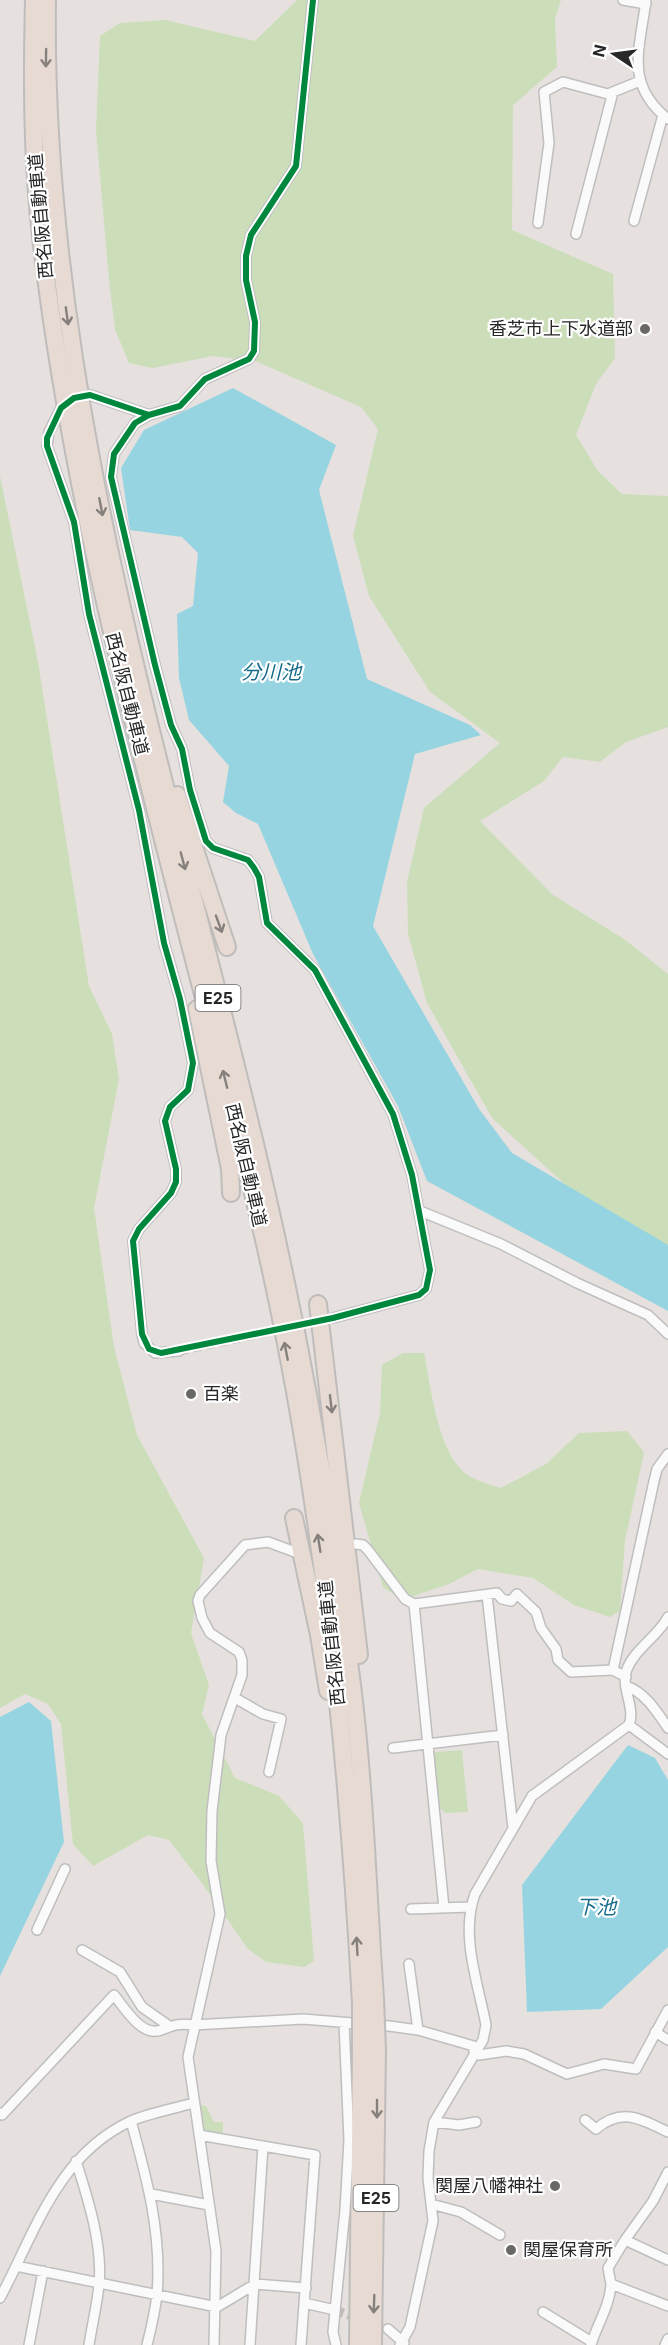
<svg xmlns="http://www.w3.org/2000/svg" width="668" height="2345" font-family="Inter,'Noto Sans JP',sans-serif">
	<style>
		.green { fill: #cbdeb9 }
		.water { fill: #96d4e2 }
		.lines { fill: none; stroke-linecap: round; stroke-linejoin: round }
		.minor-tunnel { stroke: #c0bcb9; stroke-width: 9; stroke-dasharray: 9 4.5; stroke-linecap: butt }
		.minor-casing { stroke: #bfbebf; stroke-width: 12 }
		.motorway-casing { stroke: #bfbdbc; stroke-width: 20 }
		.minor { stroke: #fbfafa; stroke-width: 9 }
		.motorway { stroke: #e6dad3; stroke-width: 16 }
		.motorway-bridge-casing { stroke: #bfbdbc; stroke-width: 20; stroke-linecap: butt }
		.motorway-bridge { stroke: #e6dad3; stroke-width: 16 }
		.cycleway-casing { stroke: #fff; stroke-width: 10 }
		.cycleway { stroke: #00873e; stroke-width: 6 }
		.oneway { stroke: #86807d }
		.poi-dot { fill: #6a6867; stroke: #fff; stroke-width: 2 }
		.labels { text-anchor: middle; stroke-width: 4.5; stroke-linejoin: round; paint-order: stroke }
		.shield { fill: #fff; stroke: #686868; stroke-width: 1.5 }
		.shield-label { font-size: 16px; font-weight: bold; fill: #272727 }
		.street-label { font-size: 18px; fill: #272727; stroke: #fff }
		.poi-label { font-size: 18px; fill: #272727; stroke: #fff; text-anchor: end }
		.water-label { font-size: 20px; font-style: italic; fill: #176b8b; stroke: #fff }
	</style>
	<rect width="100%" height="100%" fill="#e6e1de"/>
	<path class="green" d="M297,0h264l-6,19 2,48 -44,38 -1,125 101,44 2,84 -19,26 -20,51 22,36 24,23 46,2v231l-42,15 -26,20 -37,-5 -19,24 -64,40 73,74 71,44 44,35v291l-55,-37 -121,-110 -65,-115 -19,-69 -1,-52 17,-74 76,-65 -70,-51 -61,-96 -16,-60 25,-107 -17,-22 -106,-46 -42,-5 -60,12 -24,-5 -14,-34 -6,-49 -13,-150 4,-94 20,-13 45,-3 90,21z
		M0,476l38,186 51,324 23,48 7,45 -25,129 20,139 23,88 67,123 -13,75 18,52 -7,29 33,64 44,18 24,27 11,138 -10,6 -38,-5 -18,-13 -46,-66 -33,-43 -21,-5 -55,31 -20,-22 -12,-120 -13,-20 -23,-10 -25,14z
		M403,1353h21c7,34 14,106 47,124 9,5 21,8 30,11l45,-24 33,-31 48,-2 17,21 -19,89 -5,70 -10,6 -36,-12 -41,-27 -55,-9 -29,15 -47,16 -19,-13 -24,-84 21,-90 2,-48z
		M462,1750l6,62 -22,1 -9,-7 -5,-50 4,-4z
		M195,2105l11,1 8,16h9v16l-22,-4z"/>
	<path class="water" d="M233,388l103,57 -17,45 48,189 103,46 11,10 -66,19 -42,172 106,183 33,44 156,92v66l-241,-130 -29,-75 -85,-152 -55,-130 -22,-11 -13,-11 6,-36 -40,-46 -10,-42 -2,-64 16,-8 5,-53 -16,-16 -52,-7 -9,-62 23,-38z
		M29,1702l22,19 13,121 -64,134v-259z
		M628,1745l27,13 13,22v167l-67,62 -74,3 -5,-127z"/>
	<g class="lines">
		<path class="minor-tunnel" d="M179,1351l154,-33
			M335,2310l53,19"/>
		<defs>
			<path id="minor" d="M313,0l-17,166 -45,69 -5,21v24l9,42 -1,29 -5,8 -44,20 -25,27 -31,9 -14,8 -21,31 -3,23 44,188 16,60 11,24 8,41 16,51 7,7 35,12 6,8 5,9 8,46 48,47 78,144 19,61 18,95 -4,19 -7,6 -86,23
				M623,0l23,4
				M646,0c-6,49 -22,84 22,119
				M634,221l29,-106
				M538,223l11,-80 -5,-51 19,-10 45,12 32,-13
				M576,234l37,-142
				M90,395l59,20
				M61,408l-12,24 -2,14 27,76 15,92 50,196 25,133 16,56 13,64 -5,27 -18,17 -5,14 11,48v13l-5,11 -32,36 -6,12 9,93 2,9 11,10 24,-2
				M420,1211l81,33 76,39 71,32 20,19
				M356,1544l7,1 5,5 37,49 9,5 83,-11 5,6 9,2 6,-7 19,18 5,16 15,21 2,11 13,12 42,-2 13,7
				M487,1595l26,233
				M414,1604l30,304
				M613,1670l41,-189 3,-12 11,-15
				M626,1686c19,6 31,26 42,42
				M235,1698l28,16 18,5 -12,53
				M629,1725l39,29
				M393,1748l110,-13
				M411,1909l59,-2
				M37,1930l28,-61
				M82,1950l38,22 22,35 27,19
				M409,1964l9,66
				M655,2032l13,8
				M474,2051l5,4 27,-4 18,3 43,20 37,-10 32,5 32,-59
				M0,2113l2,2 112,-120c10,12 28,43 47,35 13,-5 18,-7 32,-5l110,-6 86,7 29,4 59,17
				M585,2120l11,9c26,-22 45,-10 72,3
				M131,2121c16,58 31,113 26,174 -2,16 -6,34 -10,50
				M434,2122l25,3 17,-3
				M199,2135l116,20 -14,190
				M76,2161c12,38 27,84 23,124 -2,20 -7,40 -10,60
				M668,2172l-15,29 -28,39 43,20
				M151,2194l58,11
				M431,2204l30,8 39,23
				M625,2240l-17,28 3,16 57,22
				M16,2266l201,41 38,-23 51,4
				M0,2298c35,-65 57,-143 131,-177 19,-8 42,-12 62,-18
				M304,2303l31,7
				M543,2312l49,30
				M388,2329l16,14
				M29,2345l14,-74
				M214,2345l2,-94 -28,-194 32,-143 -9,-53 1,-50 9,-76 21,-60v-15l-3,-8 -29,-19 -8,-15 -4,-17 2,-6 45,-50 23,-3 27,10
				M250,2345l13,-199
				M336,2345l-3,-13 12,-122 4,-70 -5,-117
				M400,2345l10,-18 23,-106 -5,-43 1,-27 5,-29 49,-82 3,-15c-8,-42 -26,-90 -11,-131l57,-98 97,-71c7,-18 -9,-37 -2,-56 8,-20 31,-33 41,-52
				M591,2345c6,-21 19,-39 20,-61
				M665,2345l3,-6"/>
			<path id="motorway" d="M34,0c-2,81 -2,164 8,245 40,340 146,667 223,999 57,250 82,504 96,760
				M47,0c-6,408 129,798 219,1191 38,166 67,333 87,502 12,101 15,204 22,306
				M177,795l50,152
				M197,1009l33,160 1,24
				M318,1304l41,351
				M294,1518l25,117 9,56
				M358,2345l3,-294
				M373,2345l4,-295"/>
		</defs>
		<use href="#minor" class="minor-casing"/>
		<use href="#motorway" class="motorway-casing"/>
		<use href="#minor" class="minor"/>
		<use href="#motorway" class="motorway"/>
		<defs>
			<path id="motorway-bridge" d="M375,1999l2,51
				M361,2004v47"/>
		</defs>
		<use href="#motorway-bridge" class="motorway-bridge-casing"/>
		<use href="#motorway-bridge" class="motorway-bridge"/>
		<defs>
			<path id="cycleway" d="M149,415l-59,-20 -16,3 -13,10 -14,30v8l27,76 15,92 50,196 25,133 16,56 13,64 -5,27 -18,17 -5,14 11,48v13l-5,11 -32,36 -6,12 9,93 7,15 12,4 172,-35 86,-23 7,-6 4,-19 -18,-95 -19,-61 -78,-144 -48,-47 -8,-46 -5,-9 -6,-8 -35,-12 -7,-7 -16,-51 -8,-41 -11,-24 -16,-60 -44,-188 3,-23 21,-31 14,-8 31,-9 25,-27 44,-20 5,-8 1,-29 -9,-42v-24l5,-21 45,-69 17,-166"/>
		</defs>
		<use href="#cycleway" class="cycleway-casing"/>
		<use href="#cycleway" class="cycleway"/>
	</g>
	<defs><path id="oneway-shaft" d="M-6 0H5M1.5-3L5.5 0L1.5 3" fill="none" stroke-width="1.6" stroke-linecap="round" stroke-linejoin="round" transform="scale(1.5)"/></defs>
	<g class="oneway">
		<use href="#oneway-shaft" transform="translate(46 58) rotate(91)"/>
		<use href="#oneway-shaft" transform="translate(67 316) rotate(82)"/>
		<use href="#oneway-shaft" transform="translate(101 507) rotate(79)"/>
		<use href="#oneway-shaft" transform="translate(183 861) rotate(75)"/>
		<use href="#oneway-shaft" transform="translate(219 924) rotate(70)"/>
		<use href="#oneway-shaft" transform="translate(225 1079) rotate(-104)"/>
		<use href="#oneway-shaft" transform="translate(286 1351) rotate(-101)"/>
		<use href="#oneway-shaft" transform="translate(331 1404) rotate(83)"/>
		<use href="#oneway-shaft" transform="translate(319 1543) rotate(-99)"/>
		<use href="#oneway-shaft" transform="translate(357 1946) rotate(-93)"/>
		<use href="#oneway-shaft" transform="translate(377 2109) rotate(90)"/>
		<use href="#oneway-shaft" transform="translate(374 2304) rotate(92)"/>
	</g>
	<g class="poi-dot">
		<circle cx="645" cy="329" r="6"/>
		<circle cx="191" cy="1394" r="6"/>
		<circle cx="555" cy="2186" r="6"/>
		<circle cx="511" cy="2250" r="6"/>
	</g>
	<g class="labels">
		<g class="shield">
			<rect x="195.5" y="985" width="45" height="26" rx="4.5"/>
			<rect x="353.5" y="2185" width="45" height="26" rx="4.5"/>
		</g>
		<g class="shield-label">
			<text x="218" y="1004">E25</text>
			<text x="376" y="2204">E25</text>
		</g>
		<g class="street-label">
			<text transform="translate(41 216) rotate(-95)" y="6">西名阪自動車道</text>
			<text transform="translate(127 694) rotate(76)" y="6">西名阪自動車道</text>
			<text transform="translate(246 1165) rotate(77)" y="6">西名阪自動車道</text>
			<text transform="translate(332 1643) rotate(-96)" y="6">西名阪自動車道</text>
		</g>
		<g class="poi-label">
			<text x="633" y="335">香芝市上下水道部</text>
			<text x="203" y="1400" text-anchor="start">百楽</text>
			<text x="543" y="2192">関屋八幡神社</text>
			<text x="523" y="2256" text-anchor="start">関屋保育所</text>
		</g>
		<g class="water-label">
			<text x="271" y="679">分川池</text>
			<text x="596" y="1914">下池</text>
		</g>
	</g>
	<g transform="translate(614 54) rotate(283)" stroke="#ffffff" stroke-width="4.5" paint-order="stroke">
	<path d="M0-4.5L10 22L0 15L-10 22Z" fill="#272727"/>
	<text y="-9" font-size="16" font-weight="bold" text-anchor="middle" fill="#272727">N</text>
	</g>
</svg>
